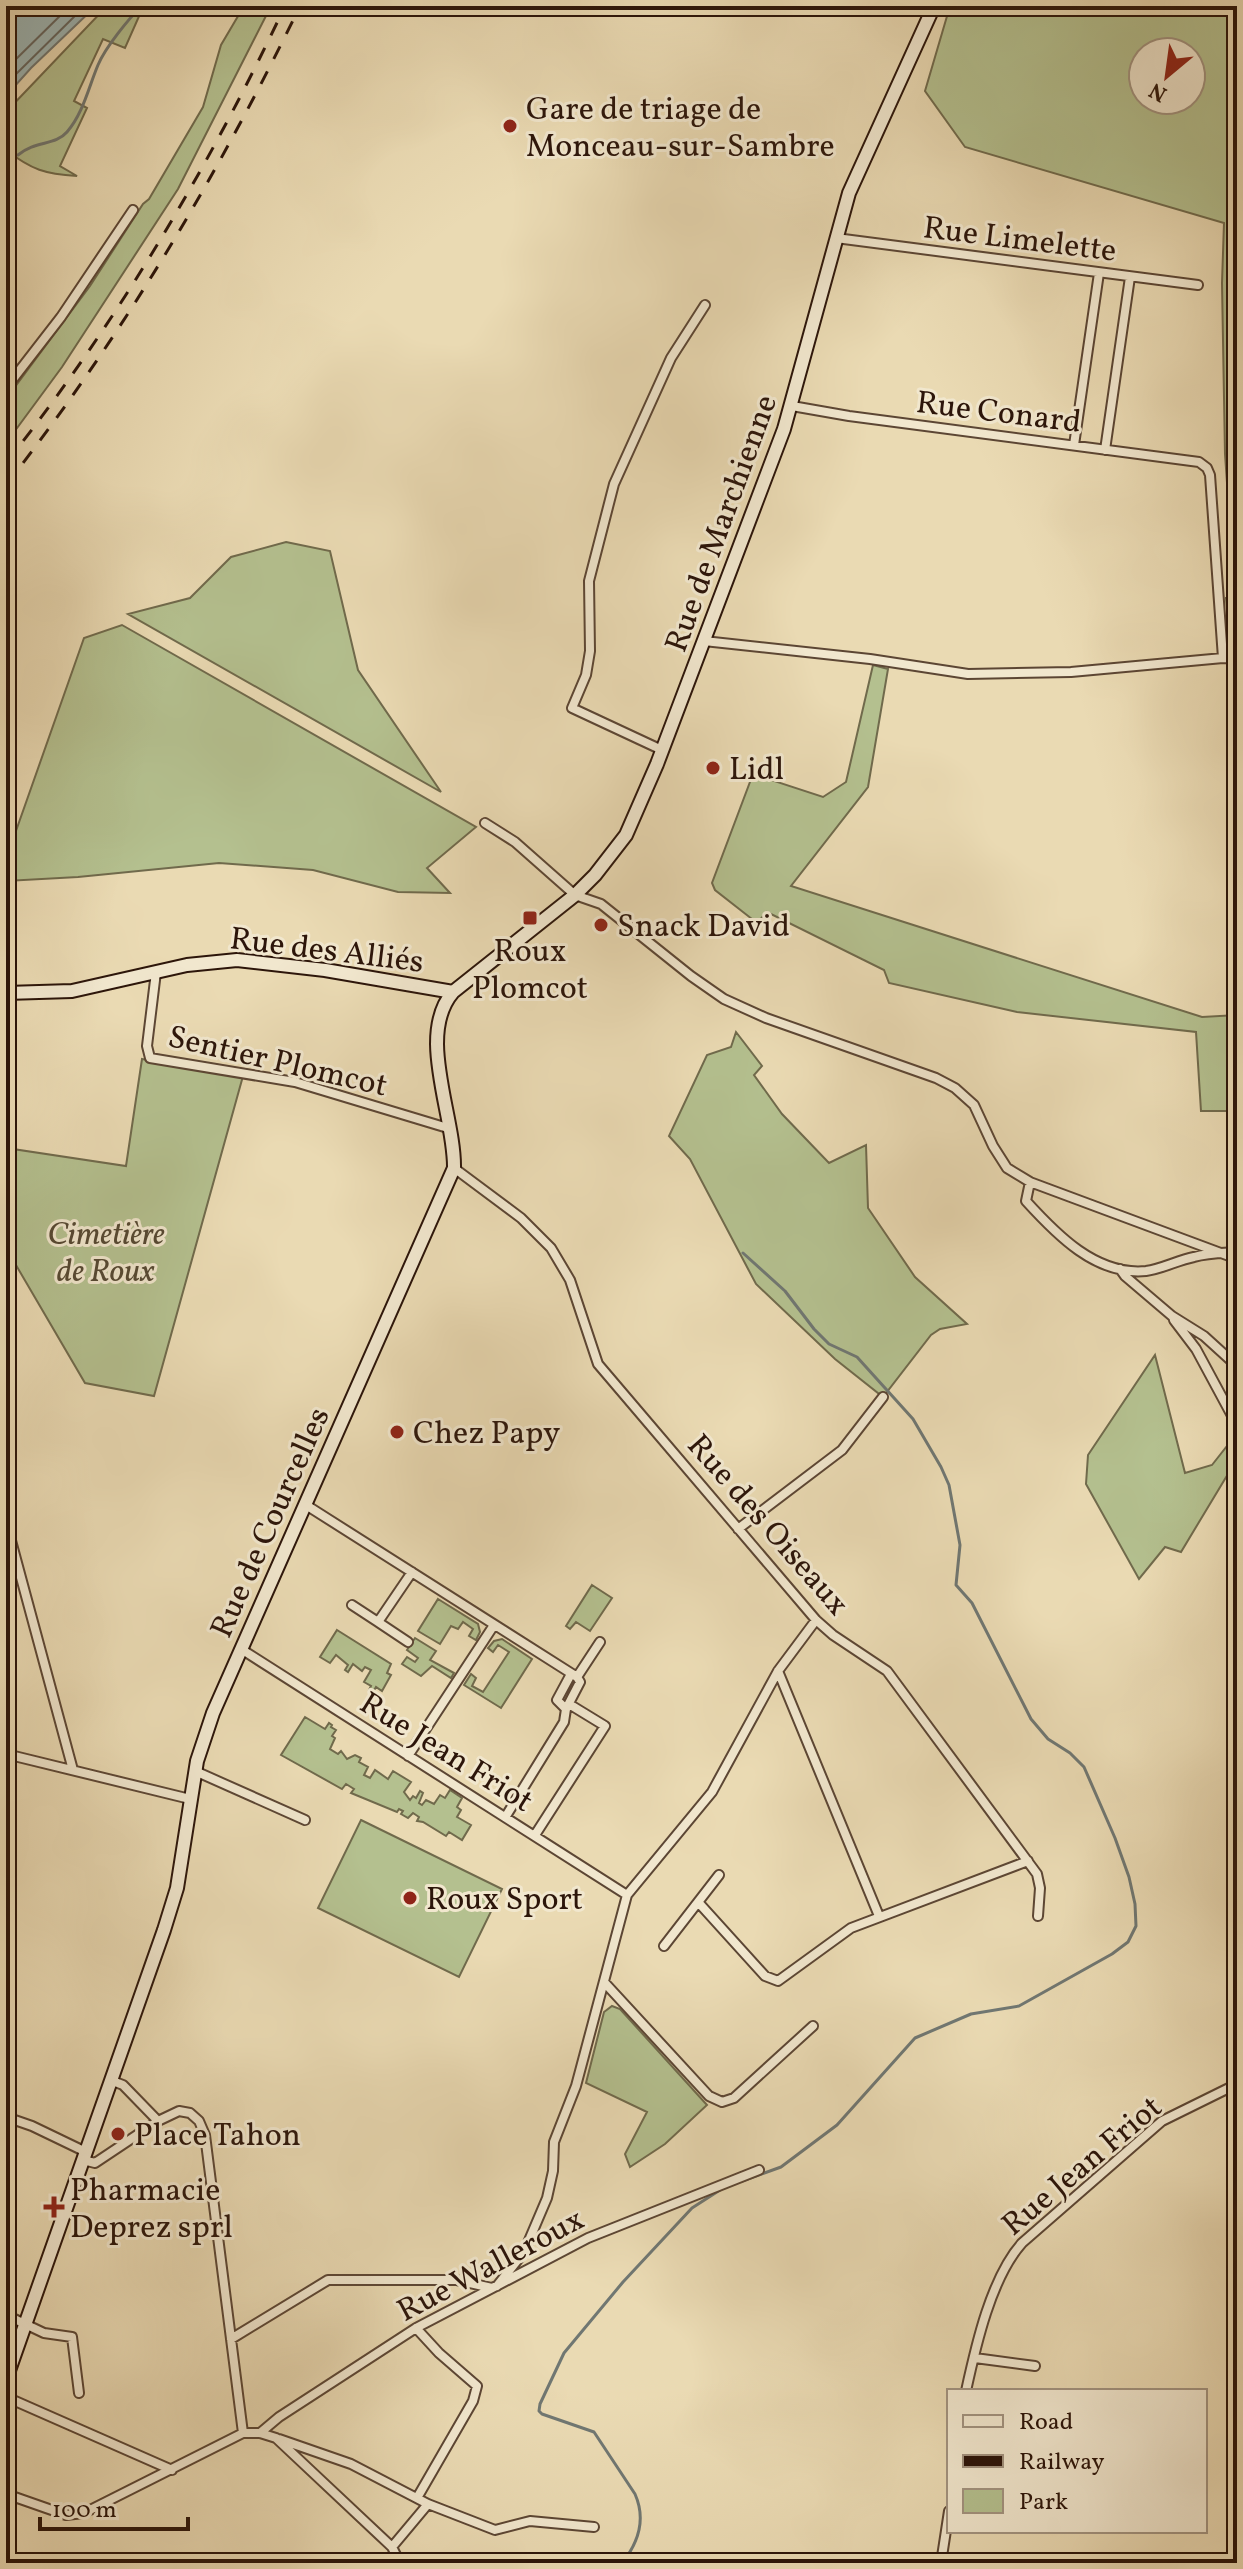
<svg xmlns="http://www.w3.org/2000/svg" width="1243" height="2569" font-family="Vollkorn,serif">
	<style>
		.green { fill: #b4c08f; stroke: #706a4c; stroke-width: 2; fill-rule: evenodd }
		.water { fill: #9db8b8; stroke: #707772; stroke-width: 2 }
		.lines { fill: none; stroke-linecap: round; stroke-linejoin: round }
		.shore { stroke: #646661; stroke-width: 2 }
		.stream { stroke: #707772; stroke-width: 3 }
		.street-casing { stroke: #5c4634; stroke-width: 12 }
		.secondary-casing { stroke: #2c150a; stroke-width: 16 }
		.street { stroke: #f1e7ce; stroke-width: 8 }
		.secondary { stroke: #f1e7ce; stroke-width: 12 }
		.rail { stroke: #2c150a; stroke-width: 3; stroke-dasharray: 14 14; stroke-linecap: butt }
		.poi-dot { fill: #8f2418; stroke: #f1e7ce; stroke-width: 3 }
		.labels { text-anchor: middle; stroke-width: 6; stroke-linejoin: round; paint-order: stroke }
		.poi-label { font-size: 32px; fill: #2c150a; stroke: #f1e7ce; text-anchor: start }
		.street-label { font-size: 32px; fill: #2c150a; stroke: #f1e7ce }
		.park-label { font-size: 32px; font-style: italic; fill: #554832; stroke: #f1e7ce }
	</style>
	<rect width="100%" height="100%" fill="#eadab3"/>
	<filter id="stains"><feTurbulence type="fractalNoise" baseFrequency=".0025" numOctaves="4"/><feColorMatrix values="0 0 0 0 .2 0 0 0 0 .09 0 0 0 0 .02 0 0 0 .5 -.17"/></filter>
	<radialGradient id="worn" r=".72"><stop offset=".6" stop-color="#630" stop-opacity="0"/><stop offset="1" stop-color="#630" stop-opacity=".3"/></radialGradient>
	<path class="green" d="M107,6h44l-11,8 -15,34 -22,-9 -29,62 13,7 -27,58 17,10c-32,-2 -45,-6 -71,-26v-38z
		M244,6h27l-93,183 -116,178 -56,76v-44l84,-113 53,-82 6,-5 54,-92 18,-62z
		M950,6h287v615h-9l-2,-23h9l-10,-144 -3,-171 2,-60 -259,-76 -40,-56zM1143,52h48v48h-48z
		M286,542l44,9 28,119 83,122 -313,-178 62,-16 41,-41z
		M122,625l354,202 -49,41 23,25 -52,-1 -85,-22 -94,-7 -141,14 -72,4v-34l5,-2 73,-207z
		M873,665l15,4 -20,118 -77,99 411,131 35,-2v96h-36l-5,-79 -179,-20 -128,-29 -5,-13 -117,-58 -10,11 -42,-33 -3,-7 41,-109 70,23 23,-15z
		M736,1032l26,34 -8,9 28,39 47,49 37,-18 2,63 47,69 52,47 -27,5 -9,6 -48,62 -48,-38 -79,-75 -66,-125 -21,-23 38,-81 24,-8z
		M142,1059l101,17 -89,320 -69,-13 -79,-135v-100l120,18z
		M1155,1355l30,118 27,-8 15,-19 8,-5 2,18 -56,93 -16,-5 -26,32 -53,-95 2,-29z
		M592,1585l20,13 -22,33 -14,-9 -6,7 -4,-3z
		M438,1599l40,25 2,8 -4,8 -7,-4 4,-7 -10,-7 -5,7 -7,-3 -11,18 -22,-13z
		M337,1630l54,34 -4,9 4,2 -9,16 -6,-4 -3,5 -4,-2 2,-4 -7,-4 7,-12 -6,-3 -3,4 -9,-7 -5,8 -3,-2 3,-5 -12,-10 -6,8 -10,-6z
		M415,1638l21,13 -6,9 24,13 -3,5 -19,-12 -11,10 -19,-12 5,-7 8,5 3,-4 -11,-8z
		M502,1639l30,20 -31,49 -37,-23 7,-11 5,4 -4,8 11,6 26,-40 -11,-7 -5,7 -5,-4 6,-7z
		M305,1717l20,12 4,-6 3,2 -1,2 5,3 -4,6 3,2 -5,11 8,5 3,-3 6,8 8,-4 6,3 -2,4 9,5 -4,8 6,3 5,-8 13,9 5,-8 18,11 -7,10 6,8 3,-4 3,2 4,-7 3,2 -4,10 3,2 4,-5 8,4 6,-9 5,3 5,-8 12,8 -5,9 4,3 -4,7 14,8 -9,15 -13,-8 -3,4 -23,-14 -6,-1 2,-4 -6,-4 -5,5 -7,-4 2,-3 -4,-2 -2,3 -46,-19 3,-4 -8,-5 -4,5 -61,-34z
		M361,1820l141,69 -43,88 -141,-69z
		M612,2006l8,3 87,96 -42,39 -35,23 -5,-13 22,-42 -61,-29 18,-71z"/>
	<path class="water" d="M6,6h90l-65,62 -25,28z"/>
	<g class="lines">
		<path class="shore" d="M6,69l64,-63
			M6,84l79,-78"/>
		<path class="stream" d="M18,155c18,-15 37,-9 49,-23 16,-18 22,-46 31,-67 7,-17 31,-47 44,-59
			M742,2181l39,-14 56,-42 78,-87 56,-24 48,-8 93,-52 16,-12 8,-16 -1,-22 -6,-27 -14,-39 -31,-71 -14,-14 -22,-14 -17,-20 -59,-116 -16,-18 4,-40 -11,-60 -8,-18 -28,-48 -56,-62 -28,-13 -15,-15 -29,-38 -42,-38
			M622,2563c17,-21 24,-44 13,-69l-41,-62 -52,-18 -3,-3 1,-7 24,-51 59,-71 69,-74 28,-18"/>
		<defs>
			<path id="street" d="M836,238l362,47
				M6,388l55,-71 72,-107
				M792,406l57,10 350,46 8,6 3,7 13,183
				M1074,445l25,-172
				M1105,450l25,-173
				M704,641l166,18 98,15 103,-2 152,-14 14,1
				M662,750l-90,-42 14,-33 4,-24 -1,-70 25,-97 57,-126 34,-53
				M485,823l30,19 60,53 26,9 90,72 33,23 42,19 170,60 19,10 19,17 19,41 14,22 23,14 207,77
				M156,972l-9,74 3,12 145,24 156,47
				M454,1168l67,50 30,30 19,32 28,84 218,256 17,15 54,36 150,203 3,14 -2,28
				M1030,1182l-4,19c30,33 70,75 120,70 16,-2 32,-11 48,-14 14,-4 29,-4 43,-5
				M1120,1269l5,7 47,40 32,20 33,30
				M1174,1320l22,29 41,76
				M306,1505l271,172 3,5 -14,27 -2,13 -58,94
				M6,1522l67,248
				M738,1529l104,-79 41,-53
				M352,1605l26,17 34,-50
				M378,1622l30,20
				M241,1649l386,246
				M778,1671l101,245
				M577,1677l23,-35
				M566,1709l-9,-9 14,-26
				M6,1754l184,45
				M408,1756l86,-131
				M195,1771l110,49
				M535,1835l70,-109 -36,-22
				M698,1902l67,74 13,5 73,-53 177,-67
				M664,1946l55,-71
				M604,1982l105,114 13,6 12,-4 79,-72
				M110,2080l13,5 35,36
				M6,2117l26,9 54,26
				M83,2160l12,3 63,-42 21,-10 11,2 9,8 6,14 38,298
				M497,2286l27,-34 23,-54 6,-27 1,-29 22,-56 51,-191 85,-103 66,-121 38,-51
				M6,2315l38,18 28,4 7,56
				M416,2328l23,25 38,33 -4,15 -56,97
				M231,2339l97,-59h128l36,8
				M975,2358l60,8
				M966,2391c10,-46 25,-113 56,-148l140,-122 75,-37
				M6,2397l166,73
				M260,2433l19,-16 137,-89 172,-90 171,-68
				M279,2439l72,25 77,40 67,26 35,-9 64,6
				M6,2494l60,21 18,-2 159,-80h17l16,5 116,109 8,16
				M392,2547l36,-43
				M941,2563l8,-52"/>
			<path id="secondary" d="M6,993l66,-2 115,-26 50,-5 88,10 128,22
				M6,2379l158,-449 13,-42 20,-127 16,-48 241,-545c1,-53 -38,-133 -1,-176l122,-97 20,-20 31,-40 31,-71 127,-335 65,-236 85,-187"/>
		</defs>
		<use href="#street" class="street-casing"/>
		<use href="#secondary" class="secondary-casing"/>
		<use href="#street" class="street"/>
		<use href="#secondary" class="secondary"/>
		<path class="rail" d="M6,463c111,-140 203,-296 279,-457
			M6,485c116,-148 212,-310 294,-479"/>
	</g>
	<g class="poi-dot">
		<circle cx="510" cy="126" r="8"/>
		<circle cx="713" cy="768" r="8"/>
		<rect x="522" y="910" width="16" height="16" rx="4"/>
		<circle cx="601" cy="925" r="8"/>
		<circle cx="397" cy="1432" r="8"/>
		<circle cx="410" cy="1898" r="8"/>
		<circle cx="118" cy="2134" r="8"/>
		<path d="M50 2195h8v8h8v8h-8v8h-8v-8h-8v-8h8z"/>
	</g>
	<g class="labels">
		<g class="poi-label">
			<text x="526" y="119">Gare de triage de<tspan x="526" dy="37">Monceau-sur-Sambre</tspan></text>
			<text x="729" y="779">Lidl</text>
			<text x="617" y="936">Snack David</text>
			<text x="530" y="961" text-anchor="middle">Roux<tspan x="530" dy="37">Plomcot</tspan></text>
			<text x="413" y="1443">Chez Papy</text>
			<text x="426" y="1909">Roux Sport</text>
			<text x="134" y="2145">Place Tahon</text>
			<text x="70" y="2200">Pharmacie<tspan x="70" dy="37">Deprez sprl</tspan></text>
		</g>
		<g class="street-label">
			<text transform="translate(1020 238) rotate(7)" y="11">Rue Limelette</text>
			<text transform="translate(999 411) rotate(7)" y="11">Rue Conard</text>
			<text transform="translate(720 523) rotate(-70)" y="11">Rue de Marchienne</text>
			<text transform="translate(327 949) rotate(7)" y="11">Rue des Alliés</text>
			<text transform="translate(278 1060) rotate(13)" y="11">Sentier Plomcot</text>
			<text transform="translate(269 1522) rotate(-66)" y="11">Rue de Courcelles</text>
			<text transform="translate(769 1524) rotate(49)" y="11">Rue des Oiseaux</text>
			<text transform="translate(447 1751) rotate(32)" y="11">Rue Jean Friot</text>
			<text transform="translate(1081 2165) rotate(-40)" y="11">Rue Jean Friot</text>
			<text transform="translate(490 2264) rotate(-28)" y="11">Rue Walleroux</text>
		</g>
		<g class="park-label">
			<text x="106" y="1244">Cimetière<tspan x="106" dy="37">de Roux</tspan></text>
		</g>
	</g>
	<rect width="1243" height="2569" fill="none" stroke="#eadab3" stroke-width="32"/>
	<rect x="8" y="8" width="1227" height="2553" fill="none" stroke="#2c150a" stroke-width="4"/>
	<rect x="16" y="16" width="1211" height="2537" fill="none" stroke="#2c150a" stroke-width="2"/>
	<rect x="947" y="2389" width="260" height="144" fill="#f1e7ce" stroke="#a29380" stroke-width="2"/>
	<rect x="963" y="2415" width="40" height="12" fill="#f1e7ce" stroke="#a29380" stroke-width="2"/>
	<text x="1019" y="2429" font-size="24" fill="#2c150a">Road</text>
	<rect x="963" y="2455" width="40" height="12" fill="#2c150a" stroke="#a29380" stroke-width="2"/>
	<text x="1019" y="2469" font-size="24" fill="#2c150a">Railway</text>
	<rect x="963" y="2489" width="40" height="24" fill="#b4c08f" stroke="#a29380" stroke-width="2"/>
	<text x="1019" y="2509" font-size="24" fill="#2c150a">Park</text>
	<g transform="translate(1167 76) rotate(209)"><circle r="38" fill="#f1e7ce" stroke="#a29380" stroke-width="2"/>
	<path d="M0-6L14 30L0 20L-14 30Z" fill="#8f2418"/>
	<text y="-12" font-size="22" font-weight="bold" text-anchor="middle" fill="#2c150a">N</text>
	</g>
	<path d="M40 2517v12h148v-12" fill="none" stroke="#2c150a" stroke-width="4"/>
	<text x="52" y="2517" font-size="24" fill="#2c150a" stroke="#f1e7ce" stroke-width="6" paint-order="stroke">100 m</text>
	<rect width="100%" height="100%" filter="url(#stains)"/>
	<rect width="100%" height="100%" fill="url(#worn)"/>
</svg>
